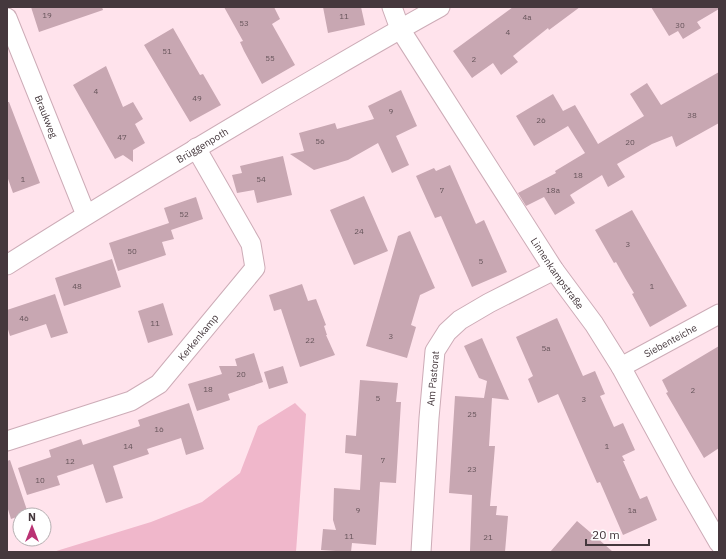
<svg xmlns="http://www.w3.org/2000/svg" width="726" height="559" font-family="'IBM Plex Sans',sans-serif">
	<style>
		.green { fill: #f0b7cb }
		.building { fill: #c8a7b2 }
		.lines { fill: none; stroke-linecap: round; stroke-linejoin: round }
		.street-casing { stroke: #cdacb7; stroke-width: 21 }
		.street { stroke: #fff; stroke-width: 19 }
		.labels { text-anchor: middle; stroke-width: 4; stroke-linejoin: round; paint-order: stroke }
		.number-label { font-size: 8px; fill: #66545a }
		.street-label { font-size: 10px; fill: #45383d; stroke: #fff }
	</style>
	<rect width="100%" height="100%" fill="#ffe3ec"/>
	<path class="green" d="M295,403l11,11 -10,138h-243l98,-30 51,-20 38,-29 18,-47z"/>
	<path class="building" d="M31,7h71l1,3 -64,22z
		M224,7h50l6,12 -8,5 23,41 -33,19 -18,-33 -4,-9 3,-1z
		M323,7h38l4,18 -37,8z
		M513,7h67l-31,23 -1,-2 -35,28 5,6 -17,13 -8,-12 -21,15 -19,-27z
		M651,7h68v2l-22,13 4,6 -18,11 -5,-8 -9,5z
		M173,28l27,47 3,-1 18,31 -31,17 -46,-77z
		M106,66l17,41 10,-5 10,17 -8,5 10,19 -12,7v12l-10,-7 -8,4 -42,-74z
		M719,72v51l-43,24 -4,-11 -20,8 -35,20 8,13 -17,10 -6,-12 -32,20 5,8 -20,12 -11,-18 -18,9 -8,-13 38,-20 -1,-2 30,-18 -17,-27 -34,20 -18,-30 37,-22 10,17 12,-6 23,39 46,-28 -14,-22 17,-11 14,22z
		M401,90l16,36 -21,10 13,29 -17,8 -14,-30 -30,17 -34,10 -24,-16 14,-3 -5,-18 36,-10 2,6 37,-10 -6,-13z
		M7,102h2l31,81 -27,10 -6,-17z
		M283,156l9,39 -35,8 -3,-13 -17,3 -5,-18 10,-2 -2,-7z
		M450,165l26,59 8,-4 23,52 -35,15 -31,-71 -6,2 -19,-42 18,-8 2,3z
		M364,196l24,55 -34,14 -24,-55z
		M196,197l7,22 -32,11 3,9 -12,3 4,13 -48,16 -9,-28 60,-20 -5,-15z
		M632,210l55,96 -37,21 -18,-33 2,-1 -9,-15 -9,-16 -2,1 -19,-33z
		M410,231l25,57 -15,7 -9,30 5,2 -9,31 -41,-12 32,-110z
		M112,259l9,28 -57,19 -9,-28z
		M302,284l6,17 8,-2 10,26 -2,1 3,9h-1l9,20 -35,12 -19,-58 -7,2 -5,-16z
		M55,294l13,39 -17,5 -5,-14 -36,12 -3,-10v-16z
		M163,303l10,32 -25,8 -10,-32z
		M557,318l26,58 12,-5 10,23 -5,2 14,31 9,-4 12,27 -13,6 3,5h-2l17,38 7,-3 10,24 -34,15 -23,-53 -3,1 -39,-89 -20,9 -10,-24 5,-3 -17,-39z
		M482,338l27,62 -17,-2 -3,48h6l-5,60h7l-1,9 12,1 -3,36h-34v-1h-1l2,-56 -23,-2 6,-97 29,2 3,-17 -8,-3 -15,-32z
		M719,346v102l-15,10 -38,-65 2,-1 -6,-12z
		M254,353l9,29 -35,12 2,6 -33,11 -9,-27 34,-10 -3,-8h18l-2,-7z
		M283,366l5,17 -19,6 -5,-17z
		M360,380l38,3 -2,19h5l-5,81 -16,-1 -4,63 -24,-2 -1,9 -30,-2 2,-21 13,1 -3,-10 1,-32 26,2 2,-35 -17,-2 1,-18 10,1z
		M189,403l15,46 -18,6 -5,-17 -34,11 2,5 -36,12 10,32 -17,5 -13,-39 -36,12 3,9 -33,10 -9,-27 33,-11 -2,-7 32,-11 2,6 57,-19 -2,-6z
		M10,460l18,53 -17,6 -4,-13v-45z
		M577,521l27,23 9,8h-63z"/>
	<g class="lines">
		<defs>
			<g id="street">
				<path id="s1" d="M392,7l8,22 154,241 40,54 27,43 61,112 37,64"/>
				<path id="s2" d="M7,18l79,197"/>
				<path id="s3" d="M7,265c91,-58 183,-113 276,-168 52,-30 104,-61 157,-90"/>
				<path id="s4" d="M621,367l98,-53"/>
				<path id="s5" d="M7,441l124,-40 28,-17 96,-116 -4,-24 -55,-96"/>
				<path id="s6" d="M421,552l8,-134 6,-67 12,-19 13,-12 29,-17 65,-33"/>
			</g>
		</defs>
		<use href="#street" class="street-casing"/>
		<use href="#street" class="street"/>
	</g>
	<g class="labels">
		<g class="number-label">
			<text x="47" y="18">19</text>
			<text x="344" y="19">11</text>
			<text x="527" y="20">4a</text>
			<text x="244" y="26">53</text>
			<text x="680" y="28">30</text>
			<text x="508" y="35">4</text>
			<text x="167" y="54">51</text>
			<text x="270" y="61">55</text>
			<text x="474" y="62">2</text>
			<text x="96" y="94">4</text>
			<text x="197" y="101">49</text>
			<text x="391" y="114">9</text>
			<text x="692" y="118">38</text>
			<text x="541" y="123">26</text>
			<text x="122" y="140">47</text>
			<text x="320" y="144">56</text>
			<text x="630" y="145">20</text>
			<text x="578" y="178">18</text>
			<text x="23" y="182">1</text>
			<text x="261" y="182">54</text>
			<text x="442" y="193">7</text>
			<text x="553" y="193">18a</text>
			<text x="184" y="217">52</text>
			<text x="359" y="234">24</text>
			<text x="628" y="247">3</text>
			<text x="132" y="254">50</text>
			<text x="481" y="264">5</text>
			<text x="77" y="289">48</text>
			<text x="652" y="289">1</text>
			<text x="24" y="321">46</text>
			<text x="155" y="326">11</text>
			<text x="391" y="339">3</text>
			<text x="310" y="343">22</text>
			<text x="546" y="351">5a</text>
			<text x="241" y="377">20</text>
			<text x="208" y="392">18</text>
			<text x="693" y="393">2</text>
			<text x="378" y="401">5</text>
			<text x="584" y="402">3</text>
			<text x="472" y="417">25</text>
			<text x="159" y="432">16</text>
			<text x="128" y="449">14</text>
			<text x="607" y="449">1</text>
			<text x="383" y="463">7</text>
			<text x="70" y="464">12</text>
			<text x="472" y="472">23</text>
			<text x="40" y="483">10</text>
			<text x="358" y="513">9</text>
			<text x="632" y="513">1a</text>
			<text x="349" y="539">11</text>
			<text x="488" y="540">21</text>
		</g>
		<g class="street-label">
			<text dy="4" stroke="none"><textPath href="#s2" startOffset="106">Braukweg</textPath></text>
			<text dy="4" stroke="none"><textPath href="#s3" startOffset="229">Brüggenpoth</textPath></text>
			<text dy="4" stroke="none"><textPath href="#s1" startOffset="314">Linnenkampstraße</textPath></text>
			<text dy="4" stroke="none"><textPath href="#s5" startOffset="224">Kerkenkamp</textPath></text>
			<text dy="4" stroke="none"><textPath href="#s4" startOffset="56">Siebenteiche</textPath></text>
			<text dy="4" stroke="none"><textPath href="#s6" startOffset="174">Am Pastorat</textPath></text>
		</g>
	</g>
	<rect width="726" height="559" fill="none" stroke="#45383d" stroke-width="16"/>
	<g transform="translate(32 527)"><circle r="19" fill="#ffffff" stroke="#b5afb1"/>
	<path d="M0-3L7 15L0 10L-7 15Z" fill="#ba3374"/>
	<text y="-6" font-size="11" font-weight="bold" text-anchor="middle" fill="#45383d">N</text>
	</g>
	<path d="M586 539v6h63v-6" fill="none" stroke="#45383d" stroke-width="2"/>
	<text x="592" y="539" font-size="12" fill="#45383d" stroke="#ffffff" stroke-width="3" paint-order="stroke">20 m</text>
</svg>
